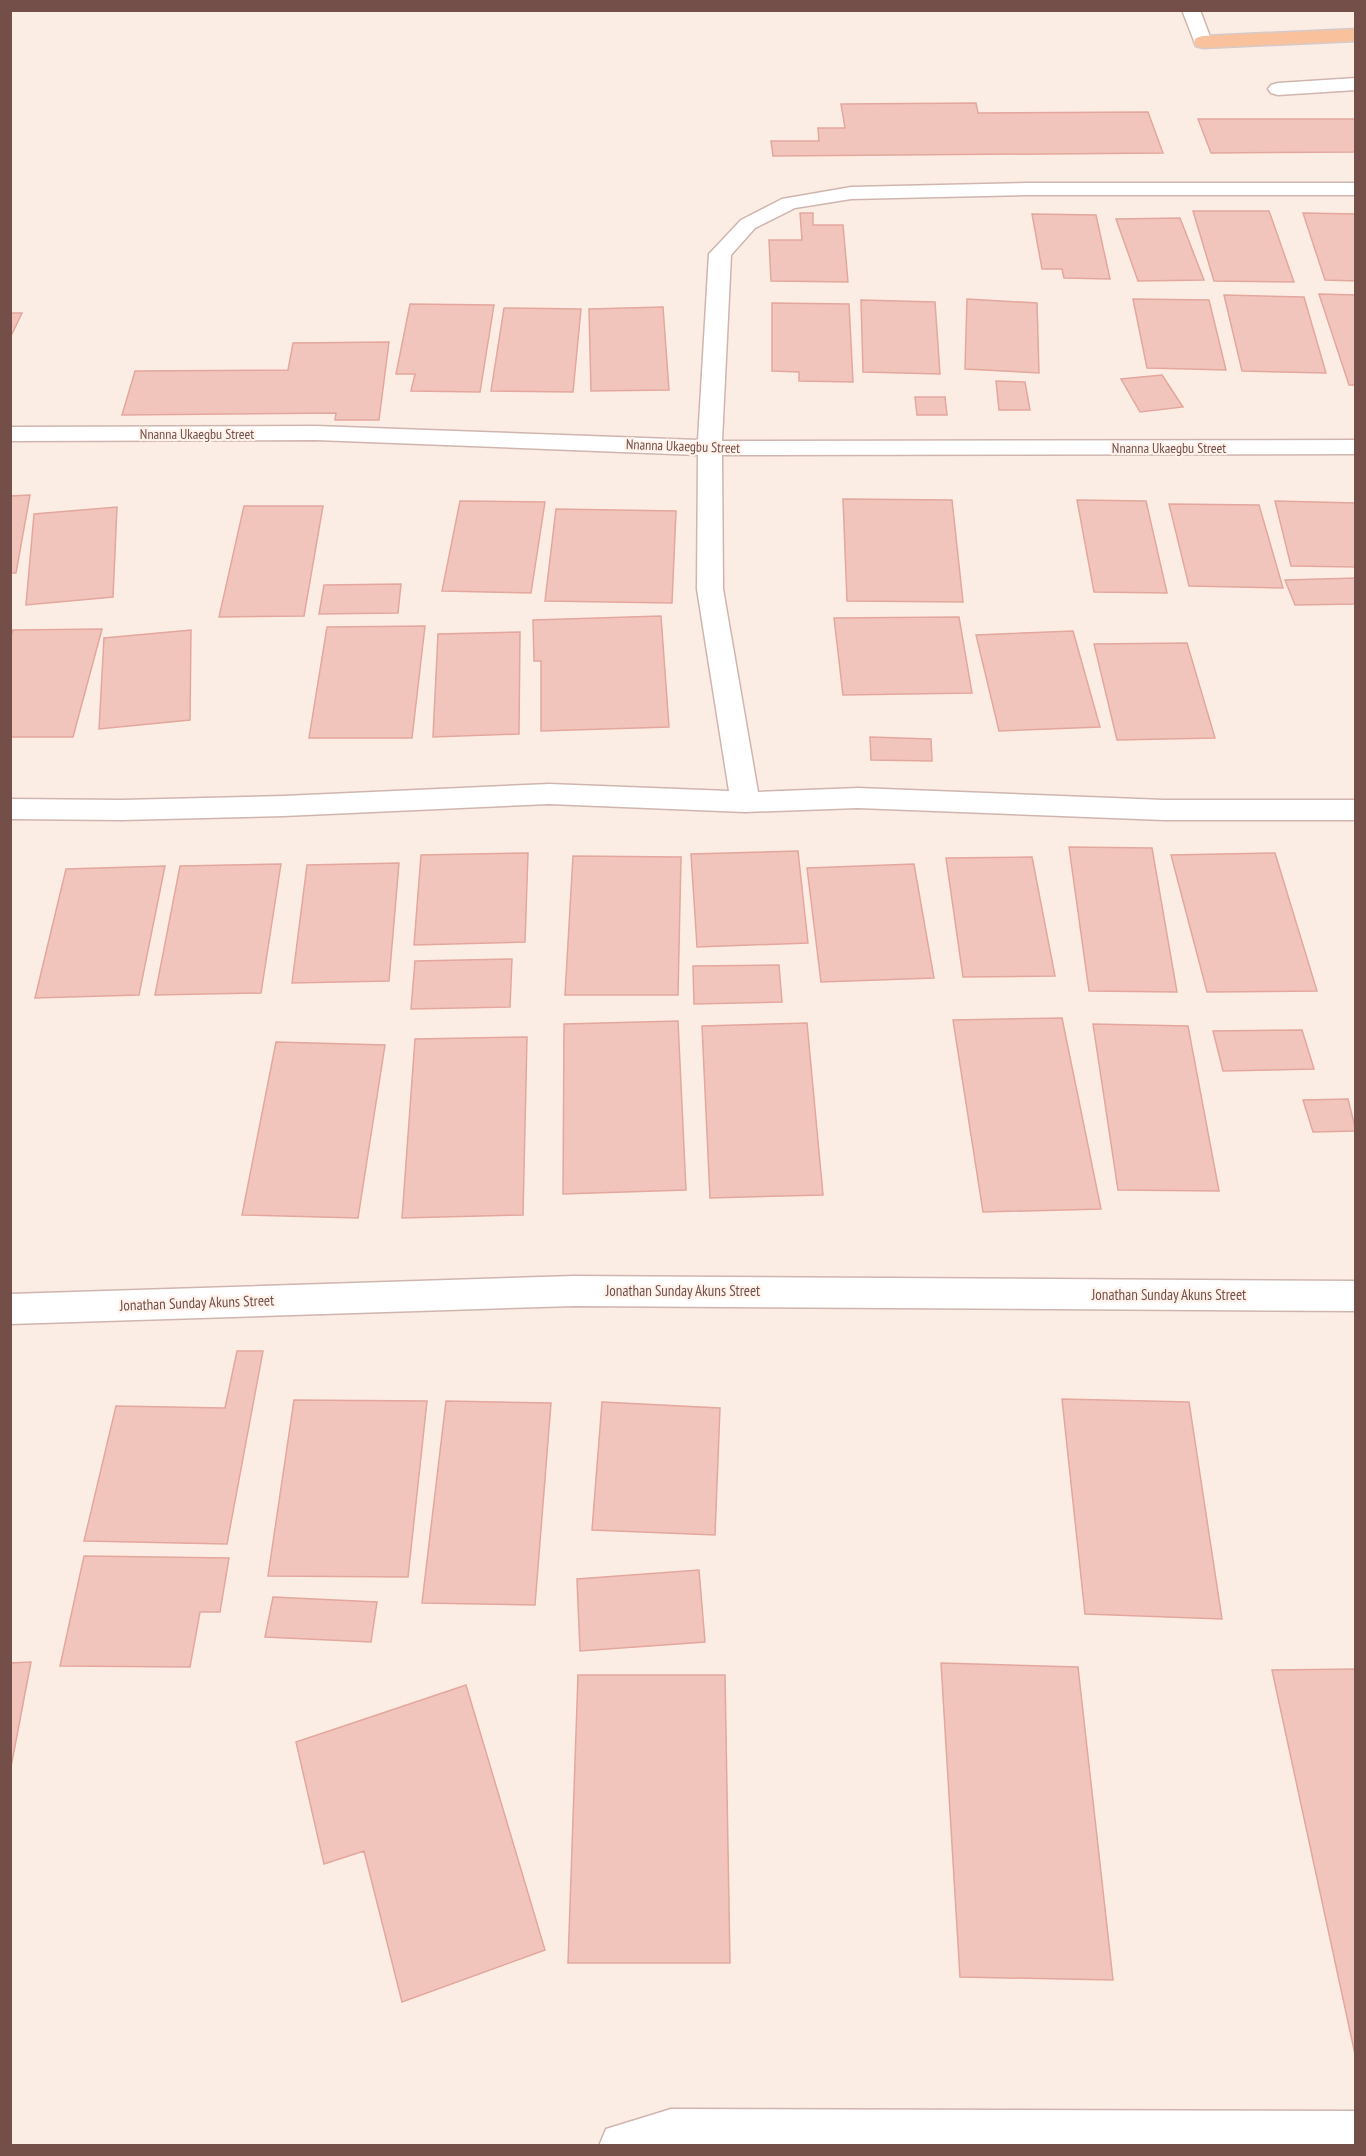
<svg xmlns="http://www.w3.org/2000/svg" width="1366" height="2156" font-family="'PT Sans Narrow',sans-serif">
	<style>
		.building { fill: #f1c5bc; stroke: #e3a79d; stroke-width: 1.5 }
		.lines { fill: none; stroke-linecap: round; stroke-linejoin: round }
		.minor-casing { stroke: #cfb5ae; stroke-width: 3 }
		.major-casing { stroke: #d5cac9; stroke-width: 3 }
		.minor { fill: #fff; fill-rule: evenodd }
		.major { fill: #f9c29d; fill-rule: evenodd }
		.labels { text-anchor: middle; stroke-width: 4.5; stroke-linejoin: round; paint-order: stroke }
		.far-street-label { font-size: 14px; fill: #744f4a; stroke: #fff2ea }
		.street-label { font-size: 15px; fill: #744f4a; stroke: #fff2ea }
	</style>
	<rect width="100%" height="100%" fill="#fcede4"/>
	<path class="building" d="M976,103l2,10 170,-1 15,41 -390,3 -2,-15h48l-1,-13h27l-4,-24z
		M1198,119h158v33l-145,1z
		M1193,211h76l25,71 -80,-1z
		M800,213h13v12h30l5,57 -77,-1 -2,-41h33z
		M1303,213l53,1v67l-31,-1z
		M1032,214l64,1 14,64 -46,-1 -2,-9h-20z
		M1180,218l24,62 -66,1 -22,-62z
		M1319,294l37,1v90h-7z
		M1224,295l80,2 22,76 -84,-2z
		M967,299l70,4 2,70 -74,-4z
		M1133,299l76,1 17,70 -79,-2z
		M861,300l74,2 5,72 -77,-2z
		M772,303l77,1 4,78 -54,-1v-9l-27,-1z
		M410,304l84,1 -14,87 -69,-1 4,-17h-19z
		M663,307l6,83 -78,1 -2,-82z
		M504,308l77,1 -8,83 -82,-1z
		M10,313h12l-12,25z
		M389,342l-10,78h-44l1,-7 -214,2 13,-44 153,-1 5,-27z
		M1162,375l21,32 -43,5 -19,-33z
		M996,381l29,1 5,28h-31z
		M915,397h30l2,18h-30z
		M30,495l-14,78h-6v-77z
		M843,499l109,1 11,102 -116,-1z
		M1077,500l69,1 21,92 -73,-1z
		M460,501l85,1 -14,91 -89,-2z
		M1275,501l81,2v64l-65,-1z
		M1169,504l90,1 24,83 -94,-2z
		M244,506h79l-19,110 -85,1z
		M117,507l-4,90 -87,8 8,-91z
		M556,509l120,2 -4,92 -127,-2z
		M1356,578v26l-61,1 -10,-25z
		M401,584l-3,29 -79,1 5,-29z
		M661,616l8,111 -128,4v-70h-7l-1,-41z
		M959,617l13,76 -129,2 -9,-77z
		M425,626l-13,112h-103l18,-111z
		M102,629l-29,108h-63v-99l3,-8z
		M191,630l-1,90 -91,9 5,-91z
		M1073,631l27,96 -101,4 -23,-96z
		M520,632l-1,102 -86,3 5,-103z
		M1187,643l28,95 -98,2 -23,-96z
		M870,737l61,2 1,22 -61,-1z
		M1069,847l83,1 25,144 -88,-1z
		M798,851l10,92 -111,4 -6,-93z
		M528,853l-3,89 -111,3 7,-90z
		M1275,853l42,138 -110,1 -36,-137z
		M573,856l108,1 -3,138h-113z
		M1032,857l23,119 -92,1 -17,-119z
		M399,863l-10,118 -97,2 15,-118z
		M281,864l-20,129 -106,2 25,-129z
		M914,864l20,114 -113,4 -14,-114z
		M165,866l-26,129 -104,3 31,-129z
		M512,959l-2,48 -99,2 4,-48z
		M779,965l3,37 -88,2 -1,-38z
		M1062,1018l39,191 -118,3 -30,-192z
		M678,1021l8,169 -123,4 1,-170z
		M807,1023l16,172 -113,3 -8,-172z
		M1093,1024l95,2 31,165 -101,-1z
		M1302,1030l12,39 -91,2 -10,-40z
		M527,1037l-4,178 -121,3 13,-179z
		M276,1042l109,3 -27,173 -116,-3z
		M1348,1099l8,32 -43,1 -10,-32z
		M237,1351h26l-36,193 -143,-3 32,-135 109,2z
		M1062,1399l127,3 33,217 -137,-5z
		M294,1400l133,1 -19,176 -140,-1z
		M446,1401l105,2 -16,202 -113,-2z
		M602,1402l118,6 -5,127 -123,-5z
		M84,1556l145,2 -9,54h-20l-10,55 -130,-1z
		M699,1570l6,72 -125,9 -3,-72z
		M273,1597l104,5 -6,40 -106,-5z
		M31,1662l-21,110v-109z
		M941,1663l137,4 35,313 -153,-3z
		M1356,1669v390l-84,-389z
		M578,1675h147l5,288h-162z
		M466,1685l79,265 -143,52 -38,-151 -40,13 -28,-122z"/>
	<g class="lines">
		<defs>
			<path id="minor" d="M1182,10h18l12,32 -2,4h-14z
				M1356,78v12l-78,5 -7,-2 -3,-4 3,-4 7,-2z
				M1026,183h330v12h-330l-175,4 -56,9 -40,20 -24,27 -9,186 634,-1v14l-634,1 1,134 35,203 100,-4 306,12h192v20h-192l-306,-12 -113,4 -196,-8 -265,12 -162,4 -112,-1v-20l112,1 162,-4 265,-12 180,7 -32,-202 1,-134 -382,-15 -306,1v-14l306,-1 382,14 11,-186 32,-34 41,-21 69,-12z
				M574,1276l782,5v30l-782,-5 -564,18v-30z
				M671,2109l685,2v35h-757l7,-17z"/>
			<path id="major" d="M1356,29v12l-153,7 -7,-2 -2,-4 2,-4 7,-2z"/>
		</defs>
		<use href="#minor" class="minor-casing"/>
		<use href="#major" class="major-casing"/>
		<use href="#minor" class="minor"/>
		<use href="#major" class="major"/>
	</g>
	<g class="labels">
		<g class="far-street-label">
			<text x="197" y="439">Nnanna Ukaegbu Street</text>
			<text transform="translate(683 446) rotate(2)" y="5">Nnanna Ukaegbu Street</text>
			<text x="1169" y="453">Nnanna Ukaegbu Street</text>
		</g>
		<g class="street-label">
			<text x="683" y="1296">Jonathan Sunday Akuns Street</text>
			<text x="1169" y="1300">Jonathan Sunday Akuns Street</text>
			<text transform="translate(197 1303) rotate(-2)" y="5">Jonathan Sunday Akuns Street</text>
		</g>
	</g>
	<rect width="1366" height="2156" fill="none" stroke="#744f4a" stroke-width="24"/>
</svg>
